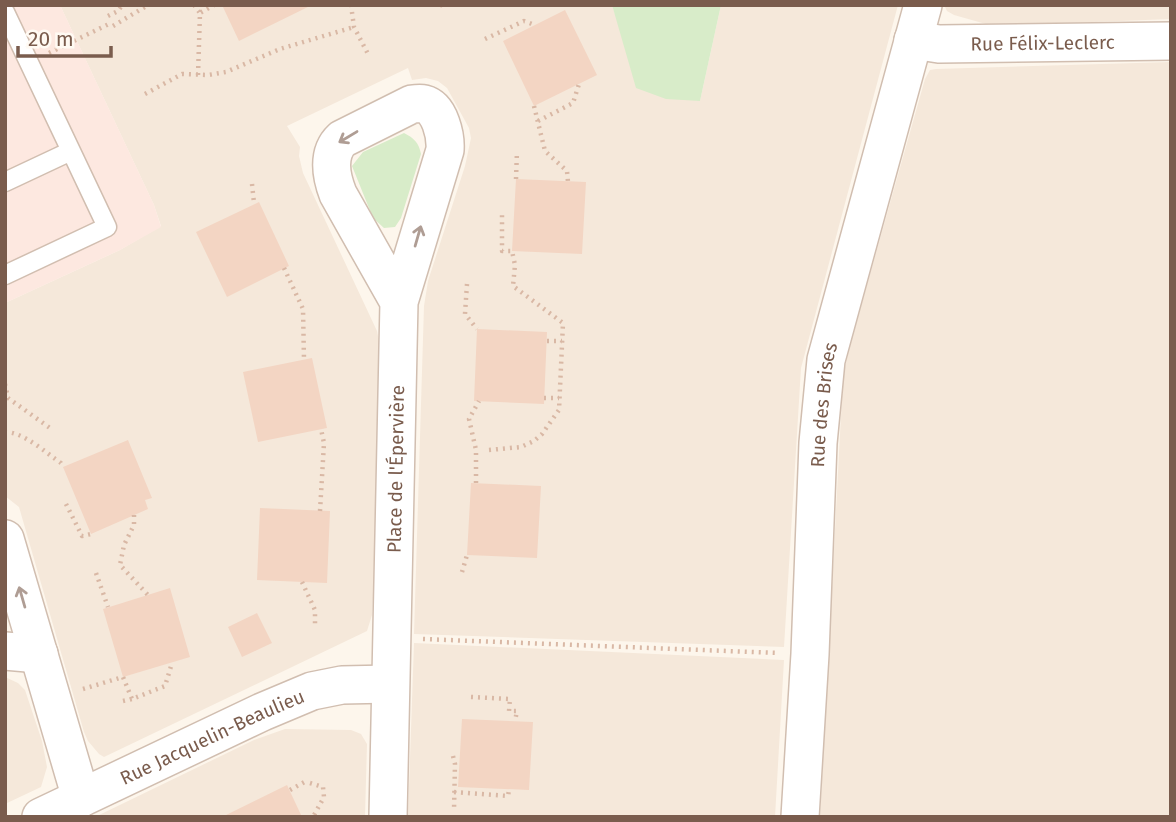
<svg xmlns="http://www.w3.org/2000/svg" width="1176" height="822" font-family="'Fira Sans',sans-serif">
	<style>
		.residential { fill: #f5e8da }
		.commercial { fill: #fde8e0 }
		.green { fill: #d8ecc9 }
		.building { fill: #f3d5c3 }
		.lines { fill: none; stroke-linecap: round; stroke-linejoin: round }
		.service-casing { stroke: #d1beb0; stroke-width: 21 }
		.minor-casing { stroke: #d1beb0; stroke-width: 40 }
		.path { stroke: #d9b8a5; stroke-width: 4.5; stroke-dasharray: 2 5; stroke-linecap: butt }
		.service { stroke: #fff; stroke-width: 18 }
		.minor { stroke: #fff; stroke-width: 37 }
		.oneway { stroke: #af9d94 }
		.labels { text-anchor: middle; stroke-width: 5; stroke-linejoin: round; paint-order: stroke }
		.street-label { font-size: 19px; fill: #7a5c4d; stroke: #fffaf3 }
	</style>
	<rect width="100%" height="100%" fill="#fdf6ec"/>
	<path class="residential" d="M60,5h552l12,36 76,60 21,-96h177l-97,363 -17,279 -370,-13 10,-328 4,-25 37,-115 6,-28 -2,-10 -22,-40 -9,-7 -12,-3 -14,2 -4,-12 -121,58 13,21 -1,9 4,17 74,158 3,15 -6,235 -2,34 -5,16 -263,126 -5,-3 -11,-13 -4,-9 -65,-225 -14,-11v-193l115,-53 41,-24 -7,-21z
		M944,5h227v14l-178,7 -39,-11 -7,-4z
		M1171,62v755h-351l23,-440 6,-28 76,-270 5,-9 6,-1z
		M414,643l370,17 -9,157h-367z
		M5,677l13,6 7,7 17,51 5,26 -6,20 -36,17z
		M285,729l66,1 10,4 6,10 -2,73h-270l159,-77z"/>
	<path class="commercial" d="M5,5h55l94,200 7,22 -41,23 -115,53z"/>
	<path class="green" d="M612,5h109l-21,96 -34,-2 -30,-11z
		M404,133c10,5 15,10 17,21l-20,64 -6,9 -11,1 -11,-10 -21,-52 11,-14z"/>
	<path class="building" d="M222,5h90l-73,36z
		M565,10l32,65 -63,31 -31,-65z
		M516,179l70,3 -4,72 -70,-3z
		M259,202l30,64 -62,31 -31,-65z
		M477,329l70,3 -3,72 -70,-3z
		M312,358l15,70 -69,14 -15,-70z
		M128,440l24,58 -7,2 3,9 -57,25 -28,-67z
		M471,483l70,3 -4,72 -70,-3z
		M260,508l70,3 -3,72 -70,-3z
		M170,588l20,69 -67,20 -20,-68z
		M257,613l15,30 -30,14 -14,-30z
		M462,719l71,3 -4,68 -71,-3z
		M287,785l15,32h-80z"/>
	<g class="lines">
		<defs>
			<path id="service" d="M5,12l66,139 -66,31
				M5,275l102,-48 -36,-76"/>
			<g id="minor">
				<path id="s1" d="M913,40l26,4 232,-3"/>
				<path d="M5,539l76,259"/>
				<path d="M5,651l34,3"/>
				<path id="s2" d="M41,817l221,-105 50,-21 30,-6 48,-1"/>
				<path id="s3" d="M388,817l11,-515 46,-152c1,-14 -5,-42 -21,-46 -4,-1 -8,0 -12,0l-70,35c-15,14 -11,37 -4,55l61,108"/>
				<path id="s4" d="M800,817l10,-163 8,-211 8,-83 97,-355"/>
			</g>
		</defs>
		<use href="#service" class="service-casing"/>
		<use href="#minor" class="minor-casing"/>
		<path class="path" d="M194,5l6,8
			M351,5l3,22 14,27
			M442,5l2,4
			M108,16l10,-5 4,-6
			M113,26l35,-21
			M485,39l39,-18 11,4
			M49,53l62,-30
			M198,75l2,-62 14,-8
			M145,94l37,-20 26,1 18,-3 54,-23 74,-22
			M534,106l11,45 22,20 1,11
			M538,121l35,-18 6,-19
			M516,179l1,-28
			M252,184l2,19
			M284,268l19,41 1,51
			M467,284l-2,30 12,15
			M547,341h15
			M5,384l3,14 42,30
			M544,398h15
			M5,432c19,0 41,21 56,31l2,4
			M489,450l32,-3 13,-6 8,-7 17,-24 4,-87 -50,-37 2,-21 -3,-14h-10v-40
			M476,483v-33l-7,-31 10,-18
			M66,504l16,32 9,-2
			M320,511l4,-68 -3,-14
			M134,515v10l-10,20 -4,20 28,30
			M462,572l5,-17
			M96,573l12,34
			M302,582l13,28v17
			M423,639l355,14
			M83,689l40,-12 9,22 33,-13 7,-23
			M471,697l39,2 -1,12h8l-2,10
			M123,701l9,-2
			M453,756l2,8 -1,46
			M310,783l13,4 1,10 -11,20
			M290,790l18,-10
			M454,792l54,4 1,-6"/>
		<use href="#service" class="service"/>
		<use href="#minor" class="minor"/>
	</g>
	<defs><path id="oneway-shaft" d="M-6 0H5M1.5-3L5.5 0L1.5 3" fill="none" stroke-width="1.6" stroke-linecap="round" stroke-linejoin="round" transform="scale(1.75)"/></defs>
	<g class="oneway">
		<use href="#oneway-shaft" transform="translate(348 137) rotate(149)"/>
		<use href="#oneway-shaft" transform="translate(418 236) rotate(-74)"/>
		<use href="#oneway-shaft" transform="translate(22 597) rotate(-106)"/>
	</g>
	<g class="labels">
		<g class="street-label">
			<text dy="7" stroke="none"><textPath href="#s1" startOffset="130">Rue Félix-Leclerc</textPath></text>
			<text dy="7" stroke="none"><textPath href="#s4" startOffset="413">Rue des Brises</textPath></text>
			<text dy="7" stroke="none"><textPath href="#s3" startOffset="348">Place de l'Épervière</textPath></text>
			<text dy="7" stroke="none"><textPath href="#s2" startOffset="189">Rue Jacquelin-Beaulieu</textPath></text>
		</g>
	</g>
	<rect width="1176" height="822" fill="none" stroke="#7a5c4d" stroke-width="14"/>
	<path d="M18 46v10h93v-10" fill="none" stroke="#7a5c4d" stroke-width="3.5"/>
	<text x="28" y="46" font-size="21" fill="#7a5c4d" stroke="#fffaf3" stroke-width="5" paint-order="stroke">20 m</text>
</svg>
